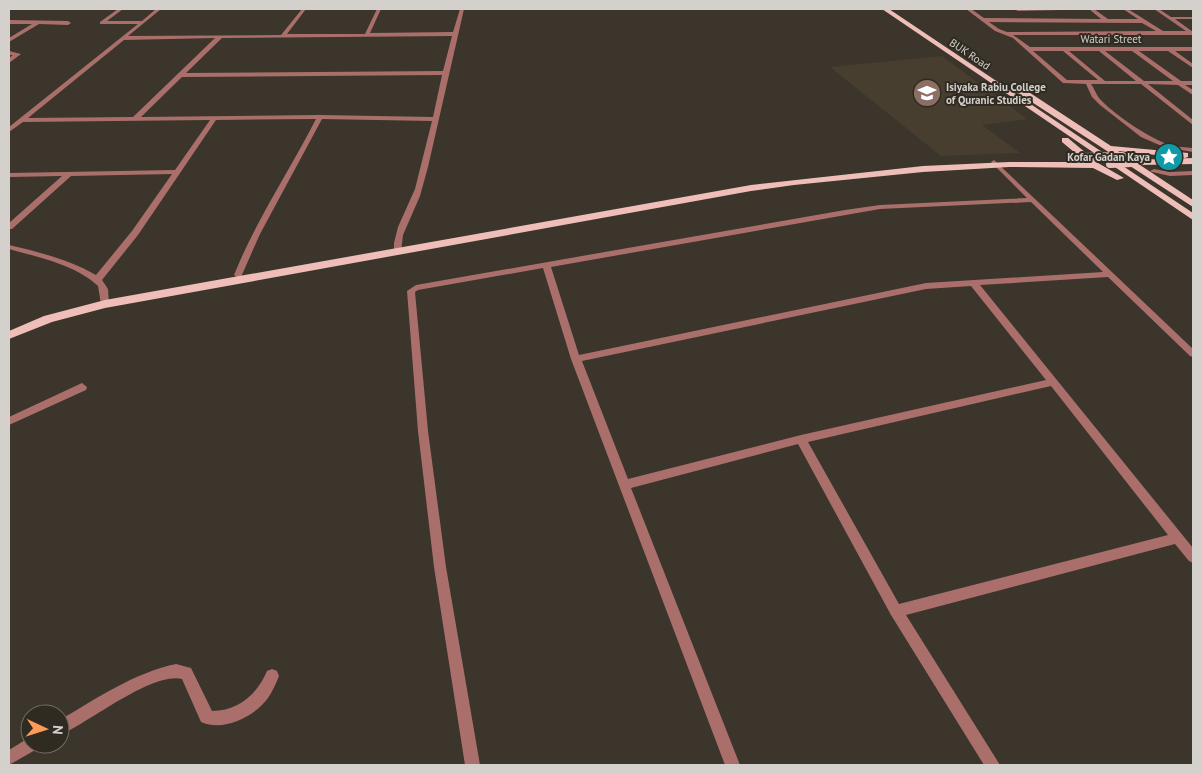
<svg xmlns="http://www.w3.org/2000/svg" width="1202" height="774" font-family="'PT Sans',sans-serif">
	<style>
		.built { fill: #473e2f }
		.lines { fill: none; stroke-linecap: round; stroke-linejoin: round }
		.minor { fill: #aa6f6a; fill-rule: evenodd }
		.major { fill: #efbeb9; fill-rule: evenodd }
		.major-bridge { stroke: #efbeb9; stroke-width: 8 }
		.labels { text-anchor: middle; stroke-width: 4; stroke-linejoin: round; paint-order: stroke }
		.far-street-label { font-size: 11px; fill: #d4d0cb; stroke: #302b22 }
		.far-poi-label { font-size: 11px; font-weight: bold; fill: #d4d0cb; stroke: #302b22; text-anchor: start }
	</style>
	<rect width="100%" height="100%" fill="#3b352c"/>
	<path class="built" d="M942,56l85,63 -45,6 38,28 -79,3 -111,-89z"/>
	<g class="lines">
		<path class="minor" d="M45,9h44l-2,1h-40z
			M118,9h5l-16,12h35l14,-12h5l-33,27 153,-1 21,-26h4l-19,25h78l12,-25h4l-11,24 83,-1 7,-23h4l-36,158 -8,29 -17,39 -2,17h-3l-4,-2v-7l4,-16 17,-38 17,-68 -110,-2 -62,115 -19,43 -3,1 -4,-3c22,-55 55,-103 82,-156l-100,1 -78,115 -36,45 6,9 1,15 -1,2h-6l-1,-2 -3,-18c-22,-21 -60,-29 -89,-37v-4c30,7 61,15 87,30l36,-44 40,-57 -101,2 -59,53h-3v-6l53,-47 -53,1v-4l166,-3 35,-50 -187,2 -14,10v-5l129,-103h-38v-2zM452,36l-9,35 -257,2 36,-35zM215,38l-82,79 -105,1 96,-78zM442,75l-9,42 -113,-2 -179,2 41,-40z
			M966,9h5l13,9 117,1 -12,-10h5l14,10h30l-15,-10h5l35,22h23l-32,-22h5l12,8h22v2h-18l18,13v3h-180l17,12h163v4h-18l18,13v4l-25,-17h-29l42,30h12v4h-8l8,5v5l-15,-10 -30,-1 45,36v5l-52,-41h-50c3,4 5,10 8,14 14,16 50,40 71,47 8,2 15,2 23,3v4l-29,-5 -23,-10 -41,-32 -8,-8 -6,-13 -23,-1 -50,-45 -18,-7zM989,22l153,1 14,8 -149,1 -8,-3zM1033,51h30l35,29h-31zM1069,51h30l37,30h-31zM1105,51h27l41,30h-29z
			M1017,9h46l-2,1 -43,1 -2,-1z
			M9,20l59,1 3,2 -3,2 -29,-1 -30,18v-4l23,-14h-23z
			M9,51l12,3 -12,9v-5l4,-3h-4z
			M994,160l199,189v8l-3,-1 -82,-79 -128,8 213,263v15l-4,-2 -14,-17 -269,71 94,150h-16l-93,-150 -93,-171 -167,44 109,277h-15l-154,-406 -28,-91 -125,22 -3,2 13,139 18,136 34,198h-15l-31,-198 -16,-136 -11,-140 9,-6 429,-75 35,-5 147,-7 -36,-36zM1031,202l72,70 -177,11 -347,72 -28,-88 329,-58zM971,286l75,94 -245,55 -173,44 -46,-118 344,-72zM1051,386l117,149 -269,69 -91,-162z
			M1154,169l16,3 23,-1v4l-23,1 -18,-4 -2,-1z
			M82,383l5,4 -1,3 -77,35v-8z
			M176,664l15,4 21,43c27,0 45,-17 55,-40l5,-2 5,2 2,5c-3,7 -6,15 -11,22 -14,19 -44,34 -67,24l-19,-43c-31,-7 -93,44 -122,56v-15c37,-22 74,-47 116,-56z
			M30,737v7h9l-2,5 -28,16v-15z"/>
		<path class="major" d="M882,9h7l304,204v7z
			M1015,87h6l90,59 77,7v4l-3,1 -67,-7 14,9 61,-2v6l-53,1 53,35v7l-178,-116z
			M1062,138h6l30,25 26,15 -7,2 -24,-12 -84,-1 -86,5 -129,13 -43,6 -646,117 -53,14 -43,17v-8l35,-15 61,-16 646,-115 172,-19 86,-4h77l-24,-20z"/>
		<path class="major-bridge" d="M1084,157l38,-1
			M1110,164l22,-1"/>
	</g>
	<defs>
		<symbol id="university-disc" viewBox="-11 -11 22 22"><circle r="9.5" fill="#8d6e63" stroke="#302b22"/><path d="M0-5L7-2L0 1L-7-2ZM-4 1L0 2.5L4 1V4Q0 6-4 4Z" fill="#fff"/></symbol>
		<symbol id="sight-disc" viewBox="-11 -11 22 22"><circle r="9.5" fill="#0f9aa8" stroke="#302b22"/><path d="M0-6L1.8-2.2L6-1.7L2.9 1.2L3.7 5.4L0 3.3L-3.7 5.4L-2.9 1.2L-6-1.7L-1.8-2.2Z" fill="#fff"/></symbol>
	</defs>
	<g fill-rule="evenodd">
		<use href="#university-disc" x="911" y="77" width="32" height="32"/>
		<use href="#sight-disc" x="1153" y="141" width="32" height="32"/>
	</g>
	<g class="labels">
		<g class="far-street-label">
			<text x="1111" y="43">Watari Street</text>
			<text transform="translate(970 54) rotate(34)" y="4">BUK Road</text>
		</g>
		<g class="far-poi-label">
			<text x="946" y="91">Isiyaka Rabiu College<tspan x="946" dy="13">of Quranic Studies</tspan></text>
			<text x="1150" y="161" text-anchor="end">Kofar Gadan Kaya</text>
		</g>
	</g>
	<rect width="1202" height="774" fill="none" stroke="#d4d0cb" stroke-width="20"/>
	<g transform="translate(45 729) rotate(94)"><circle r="24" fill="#302b22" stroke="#726d66"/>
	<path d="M0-4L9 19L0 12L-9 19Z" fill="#fe9b58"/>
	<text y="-8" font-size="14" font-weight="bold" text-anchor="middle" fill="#d4d0cb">N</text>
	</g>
</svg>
